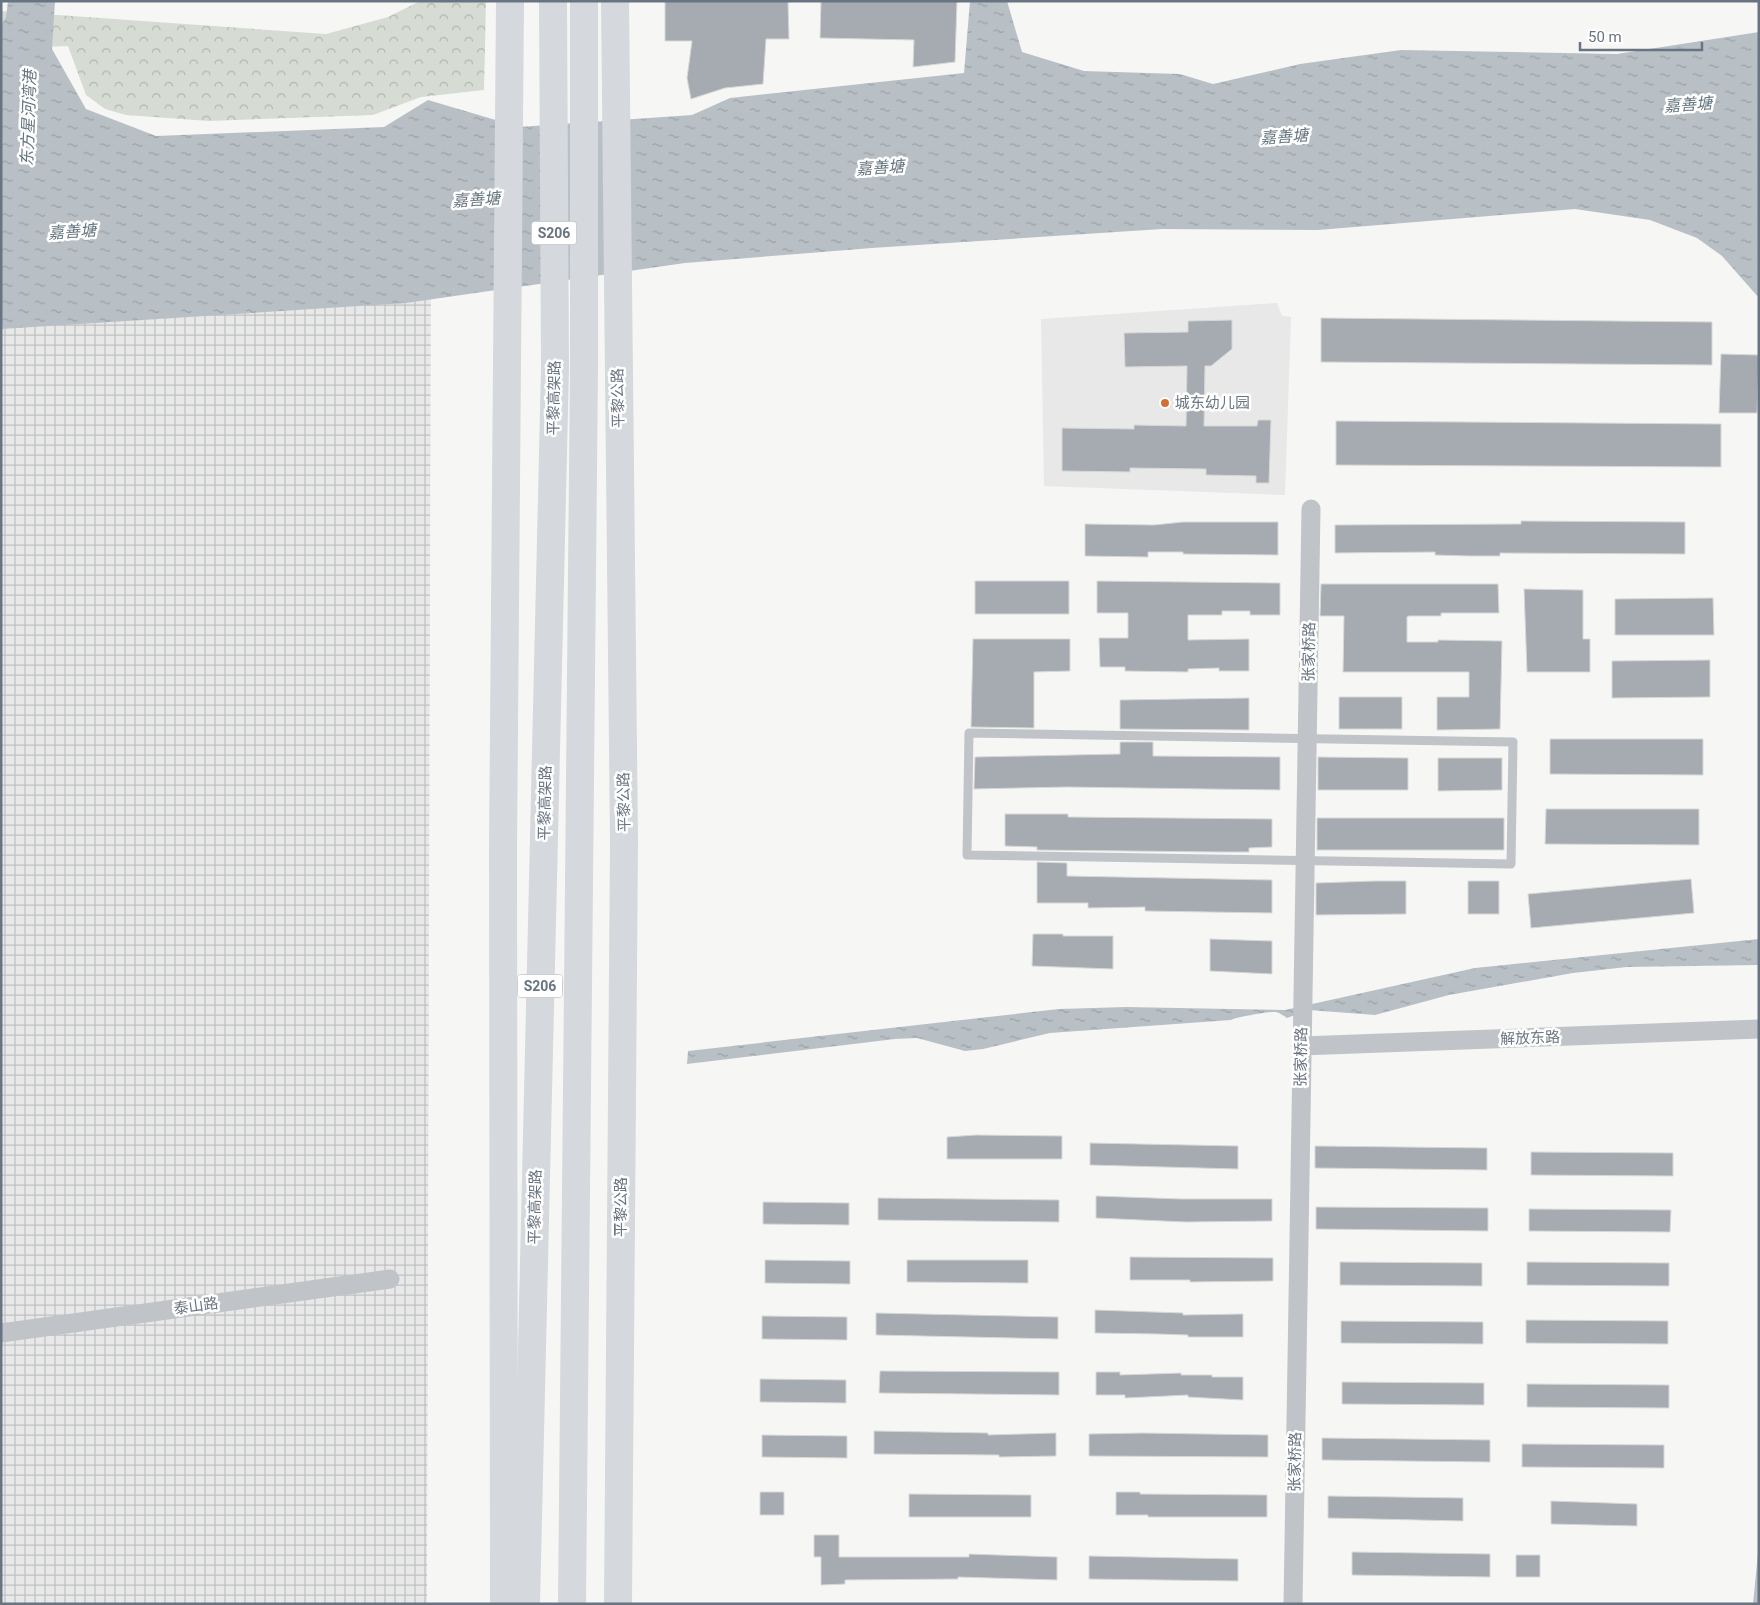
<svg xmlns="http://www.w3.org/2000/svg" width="1760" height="1605" font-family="Roboto,'Noto Sans SC',sans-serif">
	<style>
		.built { fill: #e7e8e7 }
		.industrial { fill: url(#industrial-grid) }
		.park { fill: url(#park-crowns) }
		.water { fill: url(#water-ripples) }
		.building { fill: #a5abb1; stroke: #d8d8d6 }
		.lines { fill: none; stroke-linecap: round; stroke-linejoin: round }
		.lane { stroke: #c0c3c7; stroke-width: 9 }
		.street { stroke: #c0c3c7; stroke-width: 19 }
		.primary { stroke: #d5d8dc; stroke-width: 28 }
		.highway { stroke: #d5d8dc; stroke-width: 28 }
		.poi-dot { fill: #d26f39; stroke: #fff; stroke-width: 2 }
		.labels { text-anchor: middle; stroke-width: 5; stroke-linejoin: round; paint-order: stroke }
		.shield { fill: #fff; stroke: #969ea8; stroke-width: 1 }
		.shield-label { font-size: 14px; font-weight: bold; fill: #697482 }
		.street-label { font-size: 15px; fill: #697482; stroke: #fff }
		.poi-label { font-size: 15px; fill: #697482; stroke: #fff; text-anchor: start }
		.water-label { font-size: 16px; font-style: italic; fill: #64747e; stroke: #fff }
	</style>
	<defs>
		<pattern id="industrial-grid" width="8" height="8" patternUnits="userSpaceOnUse" patternTransform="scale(1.25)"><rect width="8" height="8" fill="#e7e8e7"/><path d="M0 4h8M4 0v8" fill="none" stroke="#bfc1c1"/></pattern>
		<pattern id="park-crowns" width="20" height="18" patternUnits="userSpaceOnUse" patternTransform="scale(1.25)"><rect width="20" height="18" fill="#d6dbd4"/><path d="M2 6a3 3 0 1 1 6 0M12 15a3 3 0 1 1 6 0" fill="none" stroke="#b2b6b1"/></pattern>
		<pattern id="water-ripples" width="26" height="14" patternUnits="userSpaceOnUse" patternTransform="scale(1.25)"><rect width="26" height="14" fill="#b8c0c6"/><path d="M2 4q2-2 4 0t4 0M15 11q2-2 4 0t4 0" fill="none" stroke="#9aa1a6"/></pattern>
	</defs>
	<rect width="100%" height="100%" fill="#f6f7f4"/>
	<path class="built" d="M1277,303l5,13 9,1 -6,178 -241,-9 -3,-167z"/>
	<path class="industrial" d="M431,238l-4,1366h-426v-1336z"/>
	<path class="park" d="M420,1h66l-2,89 -63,7 -48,18 -164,6 -83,-6 -21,-6 -19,-14 -18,-49 -67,3v-38l325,23 62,-17z"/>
	<path class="water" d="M8,1h47l-3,48 34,60 70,27 228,-9 44,-27 91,27 173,-12 38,-17 234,-25 6,-72h37l15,51 62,19 96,3 33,10 87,-20 101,-14 216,4 142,-22v266l-37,-42 -25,-18 -47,-18 -75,-11 -257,21 -156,-1 -290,19 -187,15 -279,40 -405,26v-303l5,-9z
		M1759,939v26l-132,2 -54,6 -124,22 -74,20 -66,-5 -22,8c-3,-2 -7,-5 -11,-6 -6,-1 -39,5 -45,8l-181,13 -67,16 -18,2 -48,-13 -22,1 -208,25 1,-13 371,-42 67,-2 159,3 190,-42z
		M1759,1543v61h-6z"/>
	<path class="building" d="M665,1h123l1,38h-23l-3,45 -38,4 -34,11 -4,-21 5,-37h-27z
		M821,1h136l-2,61 -42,5 1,-27 -94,-2z
		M1321,318l391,4v43l-391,-3z
		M1232,320v29l-21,17h-6l-1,60h53l1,-6h13l-2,63h-13v-7l-50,-1v-6l-76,-1v4l-68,-1v-43l72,1v-4l52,1 1,-60 -62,1 -1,-34 64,-1v-11z
		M1721,354l38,1 -2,58h-38z
		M1336,421l385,3v43l-385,-2z
		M1521,521l164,1v32l-185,-1v3h-31l-34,-1v-3l-100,1v-28l186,-1z
		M1183,522h95v33l-95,-1v-2h-35v5l-63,-1v-32l69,1z
		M975,581h94v33h-94z
		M1097,581l183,2v32h-30v-4h-28v4h-34v25l61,-1v32h-30v-3l-31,1v3l-63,-1v-4h-25l-1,-29h29v-25h-31z
		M1321,584h177l1,29h-58v3h-32l-2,1v25h31v-2l64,1 -2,88 -63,1v-33h32v-25h-126l1,-56h-24z
		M1524,589l59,1v49h7v33h-63z
		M1713,598l1,37h-99v-36z
		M973,639h97v32l-36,1v56l-63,-1z
		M1710,660v37l-98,1v-37z
		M1339,697h63v32h-63z
		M1249,698v32l-129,-1v-29z
		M1550,739h153v36l-153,-1z
		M1120,742h33v14l127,1v33l-213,-3 -93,2 1,-32 145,-3z
		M1318,757l90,1v32h-90z
		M1438,758h64v32l-64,1z
		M1546,809h153v36l-154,-1z
		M1005,814h63v3l204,2v28l-23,1v4h-30l-182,-2v-3l-32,-1z
		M1317,818h187v32h-187z
		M1037,862l30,1v13l205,4v33l-127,-2v-4l-57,1v-5h-51z
		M1691,879l3,34 -163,15 -3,-34z
		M1375,881h31v33l-90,1v-32z
		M1468,881h31v33h-31z
		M1033,934h30v2h50v33l-81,-3z
		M1210,939l62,2v33l-62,-3z
		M976,1135l86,1v23h-115v-22z
		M1090,1143l148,3v23l-148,-4z
		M1315,1146l172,2v22l-172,-2z
		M1531,1152l142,1v23l-142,-1z
		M1096,1196l86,3h90v22l-86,1 -90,-4z
		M878,1198l181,2v22l-181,-2z
		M763,1202l86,1v22l-86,-1z
		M1316,1207l172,1v23l-172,-2z
		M1529,1209l142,1 -1,22 -141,-1z
		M1130,1257l143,1v23l-83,1v-2h-60z
		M765,1260l85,1v23l-85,-1z
		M907,1260h121v23l-121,-1z
		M1340,1262l142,1v23l-142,-1z
		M1527,1262l142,1v23l-142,-1z
		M1095,1310l88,3v2l60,-1v23h-55v-2l-30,-1 -63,-1z
		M876,1313l182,4v22l-182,-4z
		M762,1316l85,1v23l-85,-1z
		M1526,1320l142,1v23l-142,-1z
		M1341,1321l142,1v22l-142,-1z
		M880,1371l179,1v23l-180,-2z
		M1096,1372h24v3l61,-2v2h31v2h31v23l-55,-3v-2l-63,3v-3h-29z
		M760,1379l86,1v23l-86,-1z
		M1342,1382l142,1v22l-142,-1z
		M1527,1384l142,1v23l-142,-1z
		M874,1431l114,2v2l68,-2v23l-57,1v-2l-125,-1z
		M1142,1433l126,2v22l-179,-1v-22z
		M762,1435l85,1v22l-85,-1z
		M1322,1438l168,2v22l-168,-2z
		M1522,1444l142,1v23l-142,-1z
		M760,1492h24v23h-24z
		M1116,1492h24v2l127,1v22h-119v-2h-32z
		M909,1494l122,1v22h-122z
		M1328,1496l135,2v23l-135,-3z
		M1551,1501l86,3v22l-86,-2z
		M814,1535h25v22h130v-3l88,3v23l-99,-3v2l-113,1v4l-24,1v-28h-7z
		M1352,1552l138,2v23l-138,-2z
		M1516,1555h24v22h-24z
		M1089,1556l149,3v22l-149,-2z"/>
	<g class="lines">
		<path class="lane" d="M969,733l544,9 -2,122 -544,-9z"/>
		<path class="street" d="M1301,1046l458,-17
			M1,1333l389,-54
			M1293,1604l18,-1095"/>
		<path class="primary" d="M615,1l9,841 -6,762
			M504,1604l-1,-754 7,-849"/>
		<path class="highway" d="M526,1604l29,-1236 -2,-367
			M572,1604l12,-1236v-367"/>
	</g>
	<circle class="poi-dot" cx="1165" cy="403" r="5"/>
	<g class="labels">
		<g class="shield">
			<rect x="531.5" y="221.5" width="45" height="23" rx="4"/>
			<rect x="517.5" y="974.5" width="45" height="23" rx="4"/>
		</g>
		<g class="shield-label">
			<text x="554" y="238">S206</text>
			<text x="540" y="991">S206</text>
		</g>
		<g class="street-label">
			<text transform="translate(554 398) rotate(-89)" y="5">平黎高架路</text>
			<text transform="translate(618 398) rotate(-91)" y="5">平黎公路</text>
			<text transform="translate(1309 652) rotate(-89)" y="5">张家桥路</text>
			<text transform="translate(624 802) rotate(-91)" y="5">平黎公路</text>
			<text transform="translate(545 803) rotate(-89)" y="5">平黎高架路</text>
			<text transform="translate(1530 1038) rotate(-2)" y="5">解放东路</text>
			<text transform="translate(1301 1057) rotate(-89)" y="5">张家桥路</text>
			<text transform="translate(535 1207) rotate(-89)" y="5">平黎高架路</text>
			<text transform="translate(621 1207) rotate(-90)" y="5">平黎公路</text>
			<text transform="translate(196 1306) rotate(-8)" y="5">泰山路</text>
			<text transform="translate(1295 1462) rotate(-89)" y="5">张家桥路</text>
		</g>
		<g class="poi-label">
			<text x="1175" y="408">城东幼儿园</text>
		</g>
		<g class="water-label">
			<text transform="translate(1688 104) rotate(-4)" y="6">嘉善塘</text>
			<text transform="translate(28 118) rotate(-88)" y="6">东方星河湾港</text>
			<text transform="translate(1284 136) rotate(-4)" y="6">嘉善塘</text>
			<text transform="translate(880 167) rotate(-4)" y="6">嘉善塘</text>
			<text transform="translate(476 199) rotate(-4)" y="6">嘉善塘</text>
			<text transform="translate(72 231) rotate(-4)" y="6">嘉善塘</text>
		</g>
	</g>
	<rect width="1760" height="1605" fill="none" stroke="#697482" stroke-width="5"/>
	<path d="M1580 42v8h122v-8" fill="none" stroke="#697482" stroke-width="2.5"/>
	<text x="1588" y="42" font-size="15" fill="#697482" stroke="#ffffff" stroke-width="4" paint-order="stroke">50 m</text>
</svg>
